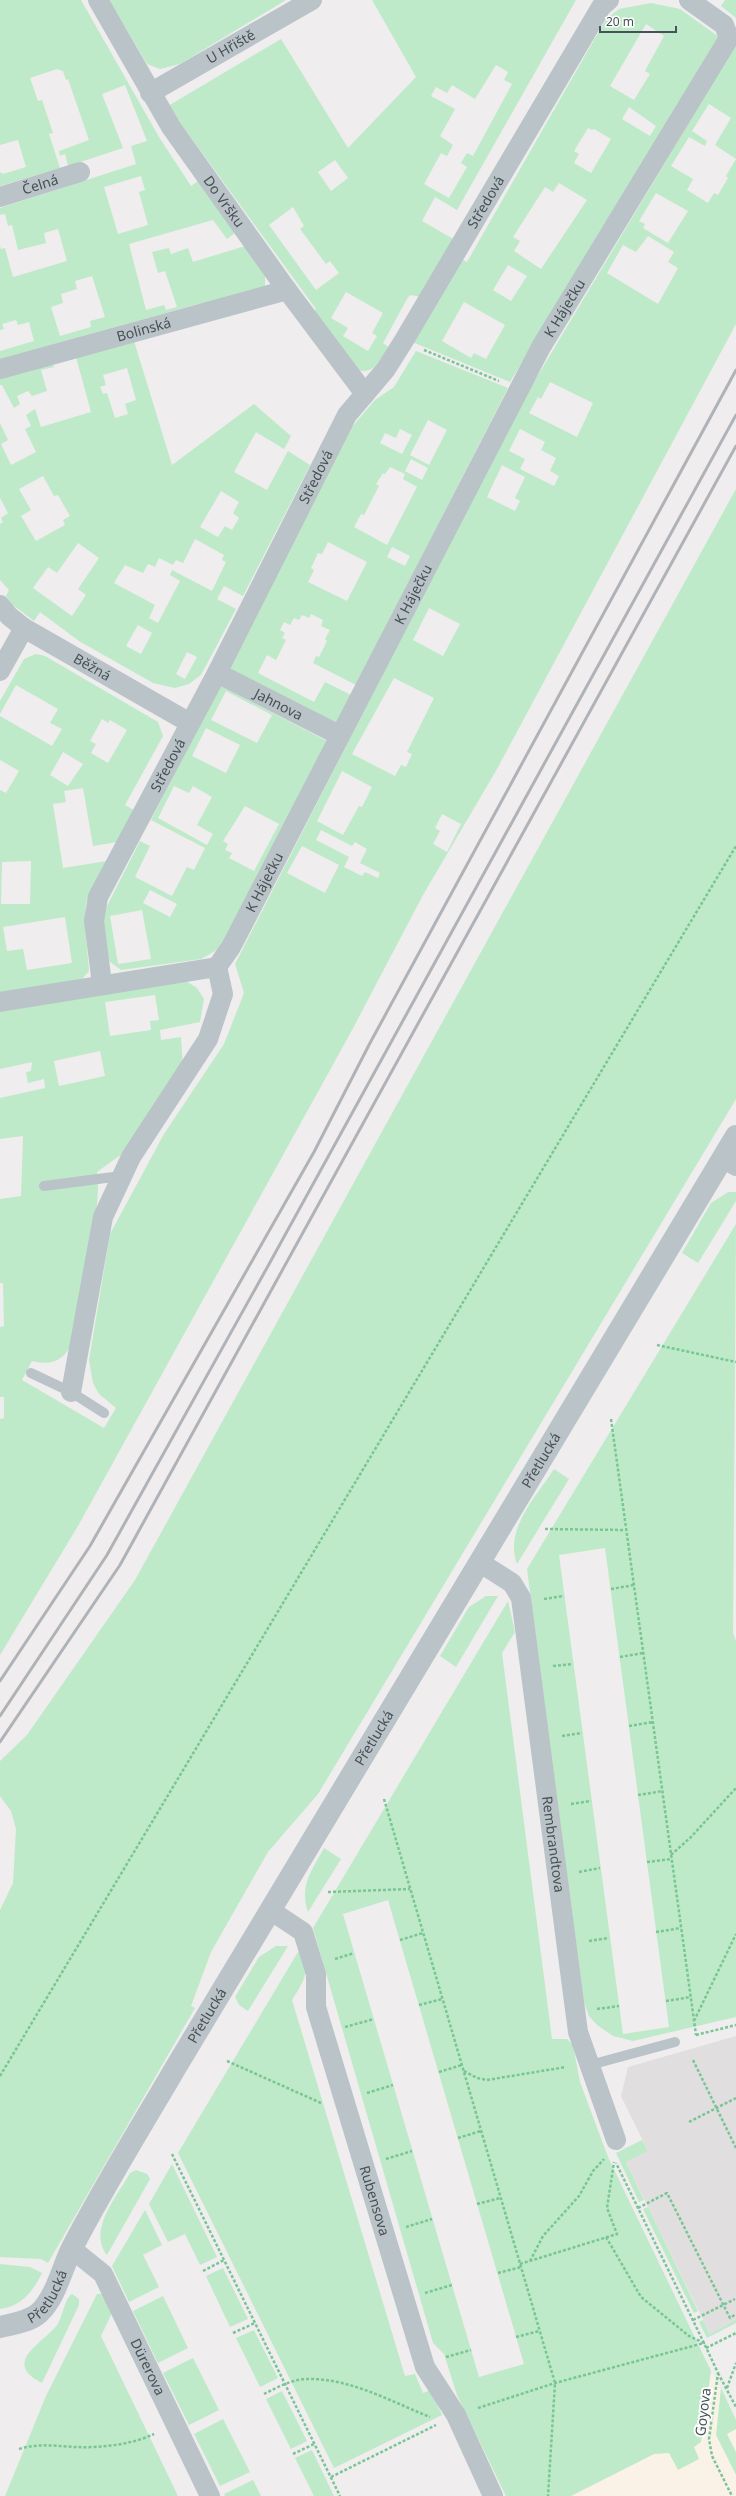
<svg xmlns="http://www.w3.org/2000/svg" width="736" height="2496" font-family="'Noto Sans',sans-serif">
	<style>
		.commercial { fill: #faf2e6 }
		.education { fill: #e0dede }
		.green { fill: #beeac9; fill-rule: evenodd }
		.lines { fill: none; stroke-linecap: round; stroke-linejoin: round }
		.path { stroke: #79c596; stroke-width: 2.5; stroke-dasharray: 3 2; stroke-linecap: butt }
		.service { stroke: #b9c3c8; stroke-width: 10 }
		.minor { stroke: #b9c3c8; stroke-width: 20 }
		.tertiary { stroke: #b9c3c8; stroke-width: 22 }
		.rail { stroke: #afb3b7; stroke-width: 3 }
		.labels { text-anchor: middle; stroke-width: 4; stroke-linejoin: round; paint-order: stroke }
		.street-label { font-size: 14px; fill: #465258; stroke: #fff }
	</style>
	<rect width="100%" height="100%" fill="#efeded"/>
	<path class="commercial" d="M711,2371l25,49v76h-165l83,-42 15,-2 30,7 -6,-13 8,-4z"/>
	<path class="education" d="M736,2036v284l-26,14 -84,-172 22,-11 -27,-55 7,-29z"/>
	<path class="green" d="M0,0h81l78,137 32,49 7,-5 37,52 -8,6 -14,-19 -84,24 17,66 18,-5 2,5 11,-3 -12,-36 -7,2 -6,-21 17,-4 2,6 17,-6 5,14 52,-16 20,28v14l-63,19 -4,-3 -198,55v-8l34,-10 -5,-19 -11,3 -2,-5 -14,4 2,5 -4,1v-84l1,3 4,-1 8,29 54,-16 -9,-32 -14,4 2,10 -28,7 -6,-25 -4,1 -3,-12 -5,1v-7l136,-44 -5,-18 16,-5 -22,-56 -23,9 21,54 -55,18 -3,-12 -5,2 -1,-5 30,-11 -21,-61 -2,1 -3,-9 -6,-2 -27,9 8,23 4,-1 11,33 -4,1 11,34 -60,18v-14l3,2 23,-7 -8,-27 -18,5zM141,176l4,14 -6,2 9,33 -30,9 -14,-47zM92,276l13,41 -15,4 1,6 -31,9 -9,-29 12,-4 -2,-9 16,-5 -2,-8z
		M109,0h177l-106,64 -20,5 -13,-5z
		M372,0h204l-119,210 -22,-13 -13,24 33,19 -33,57 -12,-2 -3,4 -24,44 6,4c-8,11 -14,28 -31,23l-45,-59 3,-2 -148,-203 113,-67 67,109 68,-71zM496,65l12,7 -4,8 8,4 -39,72 -6,-3 -6,10 6,4 -18,31 -25,-14 17,-31 6,3 6,-11 -13,-9 15,-27 -24,-13 5,-9 11,6 5,-8 23,14zM335,160l13,18 -17,13 -13,-19zM293,207l11,19 -4,3 26,35 4,-3 9,12 -23,17 -47,-65zM346,292l37,21 -11,20 5,3 -9,15 -25,-15 5,-8 -17,-10z
		M725,0h11v18l-15,-12z
		M651,3l29,6 39,28 -209,345 -98,-40 49,-83 6,3 139,-243 13,-10zM646,24l18,12 -19,35 5,3 -16,26 -24,-14zM629,107l27,19 -6,10 -28,-17zM588,128l4,2 2,-1 17,10 -20,34 -17,-10 5,-9 -5,-3zM559,183l28,17 -46,69 -27,-18 6,-10 -7,-4 32,-50 8,5zM508,265l19,11 -16,25 -18,-11zM464,302l41,23 -19,34 -12,-6 -3,5 -29,-17z
		M736,44v280l-239,445 -74,126 -72,137 -273,494 -78,129v-236l4,-1v-21h-4v-70l4,-1 -1,-43h-3v-84l21,-3 2,-60 -23,3v-41l45,-10 -1,-9 -16,4 -2,-11 5,-1 1,-9 -32,7v-58l186,-30 11,7 7,11 -4,23 -40,8 1,10 20,-3 2,29 -61,88 -25,18c5,37 -12,95 -19,133 -3,14 -3,33 -10,45 -8,13 -22,15 -36,11l-10,19 82,48 12,-20 -17,-14 -6,-11 -4,-23 21,-126 54,-100 60,-90 20,-51 -9,-29 284,-557zM709,104l22,14 -16,27 21,14 -10,17 2,2 -10,17 -4,-2 -6,10 -21,-13 6,-11 -22,-13 18,-29 16,9 2,-5 -15,-10zM656,193l32,18 -20,32 -25,-15 2,-4 -6,-3zM648,236l26,16 -6,10 10,6 -20,36 -51,-31 16,-28 13,7zM550,382l43,21 -16,34 -48,-24 9,-16 3,2zM520,429l25,13 -4,8 15,8 -6,13 9,5 -5,10 -34,-17 5,-10 -16,-8zM502,465l23,12 -10,21 5,3 -5,10 -28,-14zM429,608l31,16 -17,32 -30,-16zM394,678l40,20 -27,54 5,2 -6,13 -5,-2 -6,11 -43,-22zM342,771l30,16 -10,20 -3,-1 -16,29 -26,-14zM442,814l19,10 -14,28 -14,-8 7,-13 -5,-3zM321,830l31,16 3,-4 12,7 -7,14 20,10 -2,5 -13,-6 -3,4 -18,-9 5,-10 -33,-17zM302,846l37,19 -14,28 -38,-20zM155,995l4,25 -9,1 1,9 -41,6 -5,-34zM100,1051l5,25 -46,10 -5,-25z
		M134,341l38,124 82,-61 37,32 -7,13 -28,-17 -22,40 33,18 21,-39 22,14 -67,131 -19,-10 -7,13 19,10 -35,66 -12,9 -14,4 -22,-5 -74,-42 -39,-29 -6,9 -21,-16 -7,-9 3,-6 -9,-10v-56l3,-2 -2,-4 7,-5 -8,-15v-75l8,17 -7,4 10,21 25,-13 -11,-23 6,-3 -5,-11 9,-6 6,18 50,-15 -15,-55zM127,368l9,32 -11,4 3,10 -13,4 -8,-25 -4,1 -3,-7 6,-2 -3,-10zM43,476l11,20 4,-1 12,21 -7,4 2,5 -29,16 -15,-25 10,-6 -12,-21zM221,491l18,11 -6,11 6,5 -7,12 -7,-4 -7,11 -18,-10zM195,539l29,16 -2,5 4,2 -14,29 -40,-21 -2,5 10,6 -22,42 -9,-5 6,-13 -41,-22 11,-18 18,8 5,-9 7,3 4,-9 14,7 3,-5 7,3zM78,543l21,15 -21,31 8,6 -14,21 -39,-28 15,-21 9,6zM138,625l14,8 -11,21 -15,-8zM187,652l10,5 -12,22 -9,-5z
		M416,351l92,37 -152,297 -43,-22 3,-7 3,1 8,-16 -2,-2 5,-9 -9,-4 2,-6 -12,-6 -2,4 -7,-3 -3,5 -5,-2 -4,7 -6,-3 -4,8 5,3 -3,5 4,2 -10,20 -9,-5 -9,18 56,29 11,-20 26,13 -14,28 -109,-55 123,-240 24,-28 19,-13zM428,420l19,10 -18,35 -19,-10zM400,429l12,6 -10,19 -22,-11 5,-10 11,5zM411,459l17,9 -6,12 -17,-9zM390,467l15,7 -2,5 14,8 -30,58 -33,-18 7,-13 3,1 15,-29 -3,-2 7,-11 2,1zM328,542l39,20 -20,39 -39,-19 6,-12 -3,-2 7,-15 4,1zM392,547l18,9 -5,10 -18,-9z
		M53,364l1,3 -13,3 6,21 -15,5 -4,-5 -11,5 3,8 -6,4 -12,-23h-2v-6z
		M736,489v610l-418,695 -50,58 -57,100 -20,54 4,2 -147,255 -7,-4 -41,-2v-347l13,-27 3,-54 -5,-18 -11,-15v-35l27,-26 108,-155z
		M36,654l9,2 113,66 5,14 -38,69 9,5 -17,32 -24,4 -10,-58 -19,3 2,11 -13,2 10,64 44,-7 -21,42 -1,22 4,46 -6,7 -7,3 -76,12v-203l6,3 13,-22 -19,-11v-44l52,30 10,-17 -12,-6 8,-14 -42,-24 -16,29v-13l24,-42zM102,719l6,4 2,-3 17,10 -19,33 -17,-10 5,-9 -6,-3zM63,752l20,12 -15,22 -18,-11zM31,861l-1,43h-29l1,-42zM65,917l7,46 -45,7 -4,-21 -16,2 -4,-24z
		M219,685l108,56 -105,206 -21,12 -80,11 -12,-9 -7,-45 38,-75 10,5 -15,31 37,19 15,-29 7,3 11,-22 -54,-28zM226,691l46,24 -15,28 -46,-23zM206,728l34,17 -14,28 -34,-17zM174,786l15,7 4,-7 19,11 -15,28 16,9 -6,11 -49,-27zM245,806l34,18 -25,47 -25,-13 3,-5 -7,-3 3,-6 -5,-3zM150,890l27,14 -7,13 -27,-14zM142,910l9,49 -33,5 -8,-48z
		M728,1192h8v9l-38,62 -16,-10 29,-50z
		M736,1224l-3,409 3,8v376l-103,24 -20,-5 -16,-11 -8,-9 -5,-14 -57,-433zM605,1548l64,479 -46,7 -64,-479z
		M554,1469l15,10 -52,85c-13,-35 19,-67 37,-95z
		M486,1596h12l-42,71 -16,-11 29,-49z
		M508,1601l7,31 -13,21 50,386h15l6,6 7,37 28,75 103,214 -10,71 -7,5 5,12 -21,11 -9,-17 -15,1 -83,42h-65l-49,-101 -13,-41 -11,-11 -120,-415zM388,1900l136,464 -45,13 -136,-463z
		M324,1848l17,11 -33,53c-9,-26 4,-42 16,-64z
		M276,1946h12l-40,65 -9,-6 -4,-8 24,-40z
		M298,1952c17,15 3,33 -6,48l113,376 10,-2 8,19 8,-3 11,25 -108,53 -156,-315z
		M642,2140l6,11 -22,11 18,38 -5,2 -23,-49z
		M172,2164l45,93 -17,8 -15,-31 -17,8 -19,-38z
		M136,2170l11,4 3,5 -43,76c-20,-25 11,-60 23,-82z
		M648,2207l50,104 -4,2 -51,-104z
		M145,2210l17,35 -19,10 16,32 -30,15 -17,-36z
		M0,2264l30,3 12,6c-9,18 -21,34 -42,36z
		M223,2268l25,51 -18,8 -24,-51z
		M72,2294l7,5v6l-37,78c-42,-21 3,-41 15,-58 6,-8 7,-26 15,-31z
		M97,2294h9l6,19 -11,23 77,160h-173l41,-100z
		M163,2296l25,52 -30,15 -25,-52z
		M703,2320l7,14 26,-14v3l-29,15 -8,-16z
		M254,2330l24,48 -18,9 -24,-49z
		M193,2358l26,52 -30,15 -26,-52z
		M721,2388l15,32v9l-9,5 9,18v23l-20,-40z
		M282,2391l25,50 -16,8 -25,-50z
		M223,2419l27,53 -30,14 -26,-52z
		M312,2450l22,46h-20l-19,-38z
		M253,2480l8,16h-36l-1,-2z"/>
	<g class="lines">
		<path class="path" d="M424,350l75,31
			M657,1345l79,17
			M611,1419l85,616
			M545,1529l81,1
			M611,1589l23,-4
			M544,1599l20,-3
			M620,1657l23,-4
			M553,1666l20,-2
			M629,1726l24,-4
			M562,1736l20,-3
			M638,1795l25,-4
			M384,1799l171,584 -7,113
			M571,1804l20,-3
			M671,1855l20,-18 45,-49
			M647,1862l25,-3
			M579,1872l21,-4
			M328,1892l82,-3
			M656,1932l25,-4
			M400,1940l23,-7
			M589,1941l20,-3
			M335,1959l19,-6
			M666,2001l25,-4
			M419,2005l23,-6
			M597,2009l22,-3
			M694,2021l42,-87
			M345,2027l29,-8
			M696,2035l40,-10
			M693,2060l43,88
			M227,2061l94,42
			M464,2071l13,7 10,2 79,-13
			M439,2072l23,-7
			M0,2076l736,-1230
			M367,2093l26,-8
			M689,2122l47,-24
			M458,2138l23,-7
			M172,2154l168,342
			M386,2159l26,-8
			M477,2204l23,-6
			M638,2208l29,-15 63,125 6,-4
			M406,2227l26,-8
			M606,2237l35,60 48,39 15,7 14,30 -9,66 3,17 20,40
			M530,2261l13,-25 36,-40 14,-25 11,-12
			M520,2264l97,-30 -10,-26 7,-46
			M203,2271l21,-11
			M498,2273l23,-6
			M425,2293l27,-8
			M693,2320l42,-21
			M233,2333l22,-10
			M516,2337l23,-6
			M706,2348l30,-15
			M446,2357l25,-7
			M718,2373l18,34
			M727,2388l9,-25
			M264,2394c14,-7 30,-16 46,-15 42,0 82,23 120,38
			M478,2408l77,-25 149,-40 -88,-180
			M19,2449c19,-6 36,-3 56,-2 25,1 56,-2 79,-13
			M293,2454l21,-10
			M331,2477l105,-52"/>
		<path class="service" d="M44,1186l77,-10
			M31,1373l40,19 33,21
			M590,2065l85,-23"/>
		<g class="minor">
			<path id="s1" d="M98,0l73,127 116,163 78,104"/>
			<path id="s2" d="M150,93l162,-93"/>
			<path id="s3" d="M0,197l80,-25"/>
			<path id="s4" d="M0,369l287,-79"/>
			<path id="s5" d="M0,605l9,11 15,12 166,95"/>
			<path d="M0,671l24,-43"/>
			<path id="s6" d="M217,673l122,62"/>
			<path id="s7" d="M102,984l-8,-63 4,-24 119,-224 130,-258 39,-46 17,-27 198,-335 8,-7"/>
			<path id="s8" d="M0,1002l217,-35 14,-20 310,-600 188,-309 -5,-13 -35,-25"/>
			<path d="M723,1158l13,8"/>
			<path d="M71,1392l32,-175 28,-60 77,-118 15,-45 -6,-27"/>
			<path id="s9" d="M479,1562l33,21 9,15 57,434 38,108"/>
			<path id="s10" d="M270,1910l33,22 13,42v33l109,360 31,48 37,81"/>
			<path id="s11" d="M72,2249l31,25 107,222"/>
		</g>
		<path class="tertiary" id="s12" d="M0,2327c13,-3 29,-5 39,-14 17,-16 23,-45 33,-65 32,-62 69,-121 104,-181l560,-931"/>
		<path class="rail" d="M0,1681l90,-135 224,-394 56,-109 366,-673
			M0,1716l107,-161 161,-289 468,-851
			M0,1742l120,-177 616,-1119"/>
	</g>
	<g class="labels">
		<g class="street-label">
			<text dy="5" stroke="none"><textPath href="#s2" startOffset="93">U Hřiště</textPath></text>
			<text dy="5" stroke="none"><textPath href="#s3" startOffset="42">Čelná</textPath></text>
			<text dy="5" stroke="none"><textPath href="#s1" startOffset="238">Do Vršku</textPath></text>
			<text dy="5" stroke="none"><textPath href="#s7" startOffset="885">Středová</textPath></text>
			<text dy="5" stroke="none"><textPath href="#s8" startOffset="965">K Háječku</textPath></text>
			<text dy="5" stroke="none"><textPath href="#s4" startOffset="149">Bolinská</textPath></text>
			<text dy="5" stroke="none"><textPath href="#s7" startOffset="561">Středová</textPath></text>
			<text dy="5" stroke="none"><textPath href="#s8" startOffset="641">K Háječku</textPath></text>
			<text dy="5" stroke="none"><textPath href="#s5" startOffset="112">Běžná</textPath></text>
			<text dy="5" stroke="none"><textPath href="#s6" startOffset="69">Jahnova</textPath></text>
			<text dy="5" stroke="none"><textPath href="#s7" startOffset="237">Středová</textPath></text>
			<text dy="5" stroke="none"><textPath href="#s8" startOffset="317">K Háječku</textPath></text>
			<text dy="5" stroke="none"><textPath href="#s12" startOffset="1032">Přetlucká</textPath></text>
			<text dy="5" stroke="none"><textPath href="#s12" startOffset="708">Přetlucká</textPath></text>
			<text dy="5" stroke="none"><textPath href="#s9" startOffset="305">Rembrandtova</textPath></text>
			<text dy="5" stroke="none"><textPath href="#s12" startOffset="384">Přetlucká</textPath></text>
			<text dy="5" stroke="none"><textPath href="#s10" startOffset="319">Rubensova</textPath></text>
			<text dy="5" stroke="none"><textPath href="#s12" startOffset="60">Přetlucká</textPath></text>
			<text dy="5" stroke="none"><textPath href="#s11" startOffset="143">Dürerova</textPath></text>
			<text transform="translate(703 2412) rotate(-83)" y="5">Goyova</text>
		</g>
	</g>
	<path d="M600 26v6h76v-6" fill="none" stroke="#465258" stroke-width="2"/>
	<text x="606" y="26" font-size="12" fill="#465258" stroke="#ffffff" stroke-width="3" paint-order="stroke">20 m</text>
</svg>
